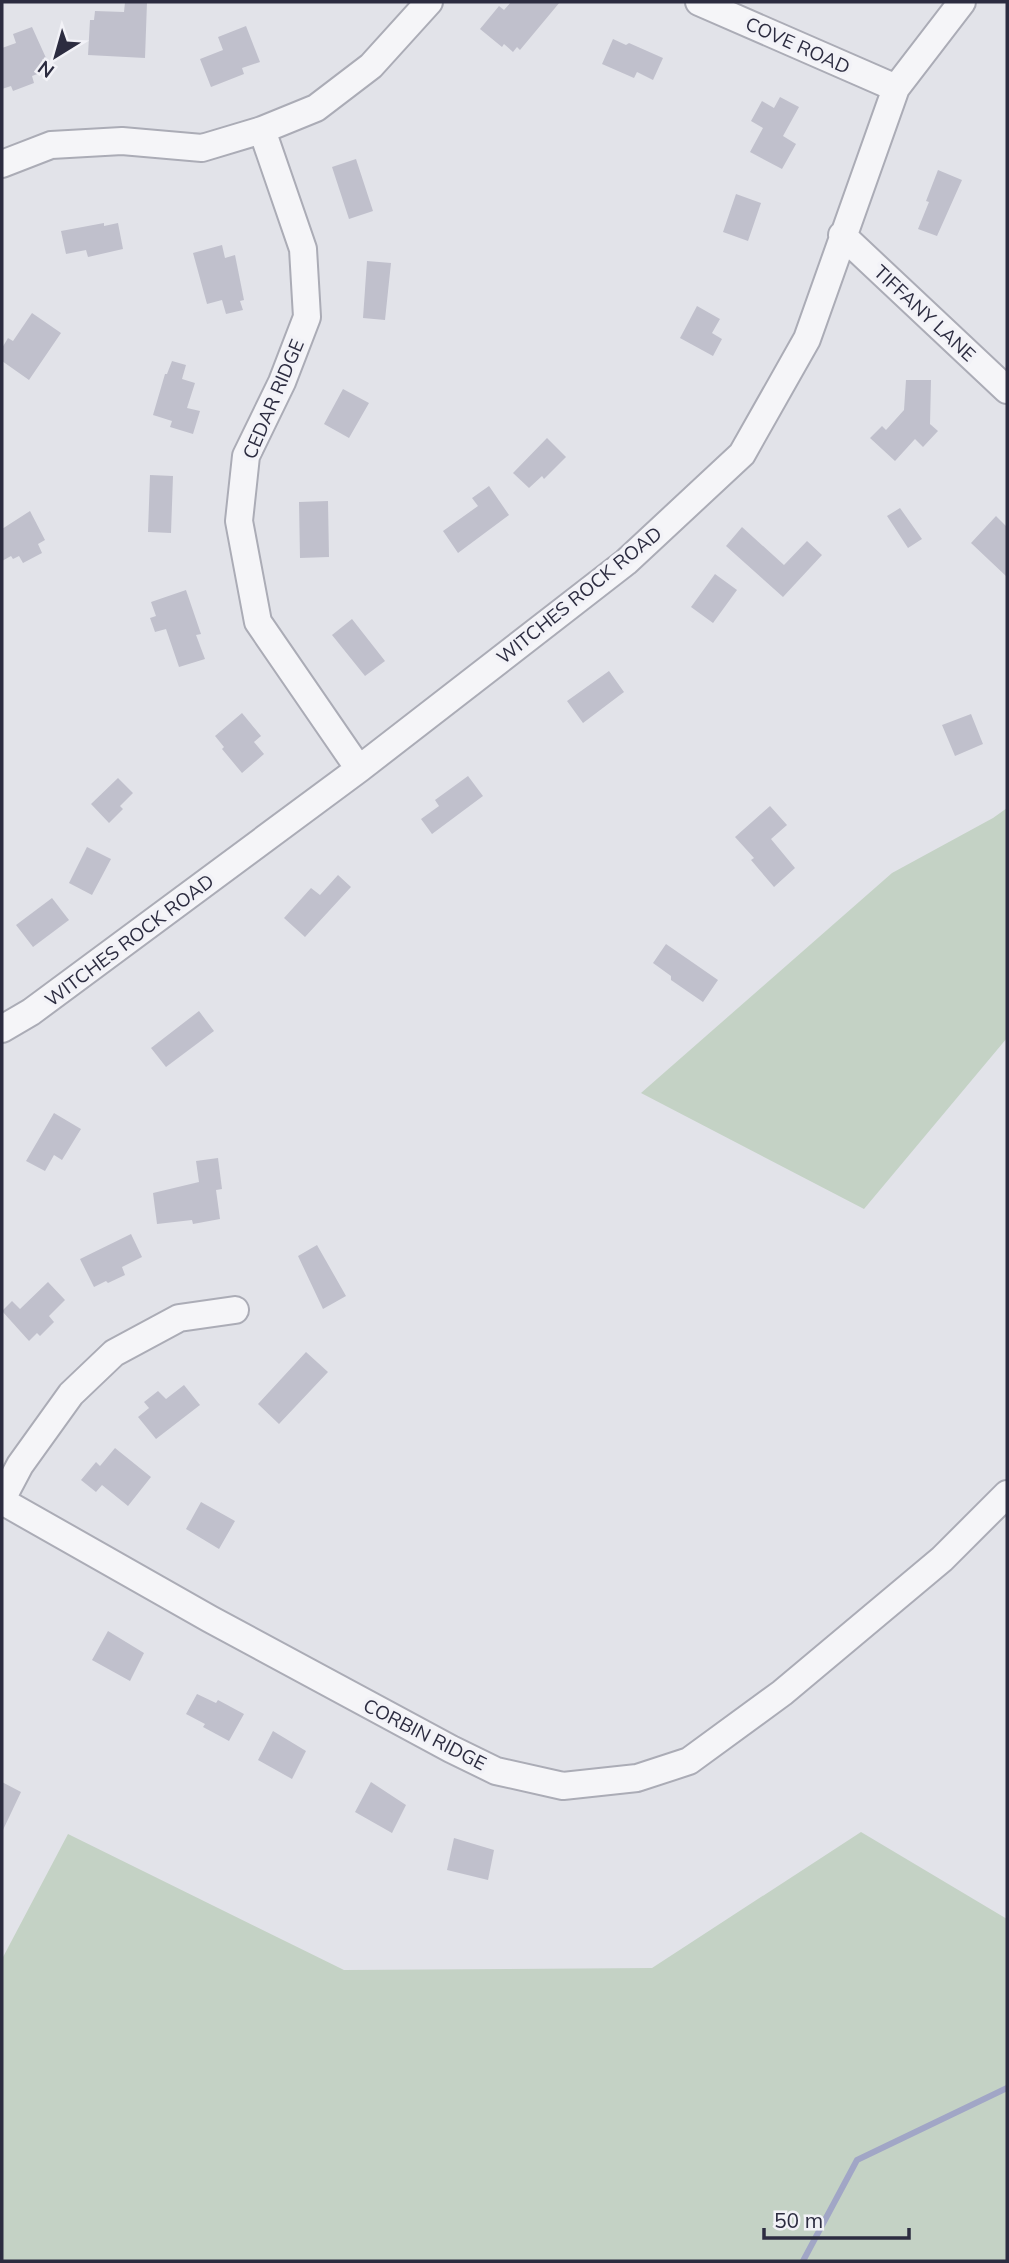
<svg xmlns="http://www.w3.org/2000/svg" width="1009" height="2263" font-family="Mulish,sans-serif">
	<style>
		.green { fill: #c4d2c5 }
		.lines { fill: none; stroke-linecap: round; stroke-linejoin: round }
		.stream { stroke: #a1a6c6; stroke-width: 6 }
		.building { fill: #c0c0cc }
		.minor-casing { stroke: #abacb6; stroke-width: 30 }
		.minor { stroke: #f5f5f8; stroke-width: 26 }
		.labels { text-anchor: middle; stroke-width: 7; stroke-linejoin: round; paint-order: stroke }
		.street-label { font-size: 19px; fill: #2c2c40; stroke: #f2f2f7 }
	</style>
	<rect width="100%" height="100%" fill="#e2e3e9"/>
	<path class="green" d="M1007,808v230l-143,171 -223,-116 251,-220 101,-55z
		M861,1832l146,87v342h-1005v-302l66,-125 276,136 308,-2z"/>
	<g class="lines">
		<path class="stream" d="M803,2261l54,-101 150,-72"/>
	</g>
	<path class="building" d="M125,2h22l-2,56 -57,-3 2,-35h4l1,-9 29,1z
		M511,2h49l-40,48 -3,-3 -4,5 -9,-8 -2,3 -22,-18 19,-23 5,4z
		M246,26l14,36 -18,6 2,6 -33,13 -11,-28 23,-9 -5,-13z
		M32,27l19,42 -19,7 2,7 -21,8 -2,-5 -9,3v-41l14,-5 -3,-9z
		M613,39l13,6 3,-2 34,15 -10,22 -16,-8 -3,6 -32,-14z
		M780,97l19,10 -16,29 13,8 -14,25 -32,-17 13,-24 -12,-7 11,-20 12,7z
		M356,159l17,52 -24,8 -17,-52z
		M938,170l24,10 -25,56 -19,-7 11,-27 -3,-1z
		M736,194l25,9 -13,38 -25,-9z
		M104,223v3l14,-3 5,26 -35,8 -2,-7 -20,4 -5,-23z
		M222,245l3,13 10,-3 9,45 -4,1 3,9 -17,4 -4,-14 -15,4 -14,-51z
		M367,261l24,2 -6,57 -22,-2z
		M697,306l23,13 -8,14 10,6 -9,17 -33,-18z
		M32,313l29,20 -32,47 -27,-19v-13l6,-10 5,3z
		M172,361l14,4 -4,14 13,4 -8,25 13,3 -7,23 -23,-7 2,-6 -19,-6 12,-41h2z
		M906,380h25l-1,44 8,7 -15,16 -8,-8 -20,22 -25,-23 12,-12 4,4 18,-20z
		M343,389l26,14 -20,35 -25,-14z
		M547,438l19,19 -22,22 -2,-3 -13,12 -16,-15z
		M150,475l23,1 -2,57 -23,-1z
		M489,486l20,29 -51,38 -15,-22 35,-25 -6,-8z
		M328,501l1,56 -29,1 -1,-56z
		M900,508l22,31 -14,9 -21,-32z
		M30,511l15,29 -7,4 4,9 -19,10 -4,-7 -6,3 -2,-3 -9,5v-32z
		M996,516l11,11v50l-36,-34z
		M742,527l42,38 23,-24 15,14 -39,42 -57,-51z
		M715,574l22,16 -24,33 -22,-16z
		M186,590l15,44 -5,1 9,24 -26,8 -13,-38 -11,3 -5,-14 6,-2 -5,-14z
		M352,619l33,42 -20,15 -33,-41z
		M609,671l15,21 -41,31 -16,-22z
		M242,713l19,23 -7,6 10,12 -22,19 -20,-24 2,-2 -9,-11z
		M971,714l12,30 -28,12 -13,-31z
		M468,776l15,20 -51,38 -11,-15 18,-13 -4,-6z
		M118,778l15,15 -13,13 3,3 -14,14 -18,-19z
		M770,806l17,19 -16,14 24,29 -21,19 -23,-27 3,-2 -19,-21z
		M87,847l24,12 -19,36 -23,-12z
		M338,875l13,12 -46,50 -21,-19 27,-30 9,7z
		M52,898l17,22 -36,27 -17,-22z
		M666,944l52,36 -15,22 -32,-22v-4l-18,-13z
		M199,1011l15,20 -48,36 -15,-19z
		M54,1113l27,16 -19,31 -8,-5 -9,16 -19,-10z
		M218,1158l4,31 -6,1 4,29 -27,5 -1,-4 -35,4 -4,-31 46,-11 -3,-21z
		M131,1234l11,23 -20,10 3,8 -17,8 -2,-2 -12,6 -14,-28z
		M317,1245l29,51 -23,13 -25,-53z
		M48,1282l17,18 -16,16 5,6 -14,14 -3,-3 -8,8 -27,-30 10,-10 8,8z
		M306,1352l22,20 -49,52 -21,-20z
		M184,1385l16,20 -44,34 -18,-22 11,-9 -5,-6 14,-11 8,8z
		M115,1448l36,29 -23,29 -26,-21 -6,7 -15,-12 15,-18 4,4z
		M201,1502l34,19 -16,28 -33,-20z
		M108,1631l36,22 -14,28 -38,-21z
		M197,1694l19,9 2,-3 26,14 -15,27 -26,-14 2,-3 -19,-10z
		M273,1731l33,20 -14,28 -34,-19z
		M2,1782l19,10 -19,40z
		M371,1782l35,23 -14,28 -37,-21z
		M454,1838l40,12 -6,30 -41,-10z"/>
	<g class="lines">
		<defs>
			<path id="minor" d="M699,2l197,86
				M262,130l41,119 4,68 -25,65 -36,74 -7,65 19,101 101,147
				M2,164l49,-19 71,-4 80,7 60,-18 54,-22 55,-42 58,-64
				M842,235l165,155
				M2,1029l29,-17 328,-243 267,-207 116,-108 65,-115 89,-251 66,-86
				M2,1499l18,-34 51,-71 43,-41 65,-35 56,-8
				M2,1501l208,118 241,130 45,22 67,15 74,-8 52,-17 93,-68 160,-134 65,-65"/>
		</defs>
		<use href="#minor" class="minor-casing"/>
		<use href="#minor" class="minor"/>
	</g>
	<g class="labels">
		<g class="street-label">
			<text transform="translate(798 45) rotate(24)" y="7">COVE ROAD</text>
			<text transform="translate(925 313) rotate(43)" y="7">TIFFANY LANE</text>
			<text transform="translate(273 399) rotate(-67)" y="7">CEDAR RIDGE</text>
			<text transform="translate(579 595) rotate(-39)" y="7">WITCHES ROCK ROAD</text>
			<text transform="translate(129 940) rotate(-37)" y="7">WITCHES ROCK ROAD</text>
			<text transform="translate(425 1734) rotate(27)" y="7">CORBIN RIDGE</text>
		</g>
	</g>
	<rect width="1009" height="2263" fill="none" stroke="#2c2c40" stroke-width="7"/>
	<g transform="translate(56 56) rotate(217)" stroke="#f2f2f7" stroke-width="5" paint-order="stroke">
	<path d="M0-5L12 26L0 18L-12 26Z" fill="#2c2c40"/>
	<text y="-10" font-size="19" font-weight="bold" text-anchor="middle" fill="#2c2c40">N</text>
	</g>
	<path d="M764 2228v10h145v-10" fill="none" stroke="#2c2c40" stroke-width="3.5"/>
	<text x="774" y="2228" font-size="21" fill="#2c2c40" stroke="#f2f2f7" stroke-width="5" paint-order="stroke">50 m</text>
</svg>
